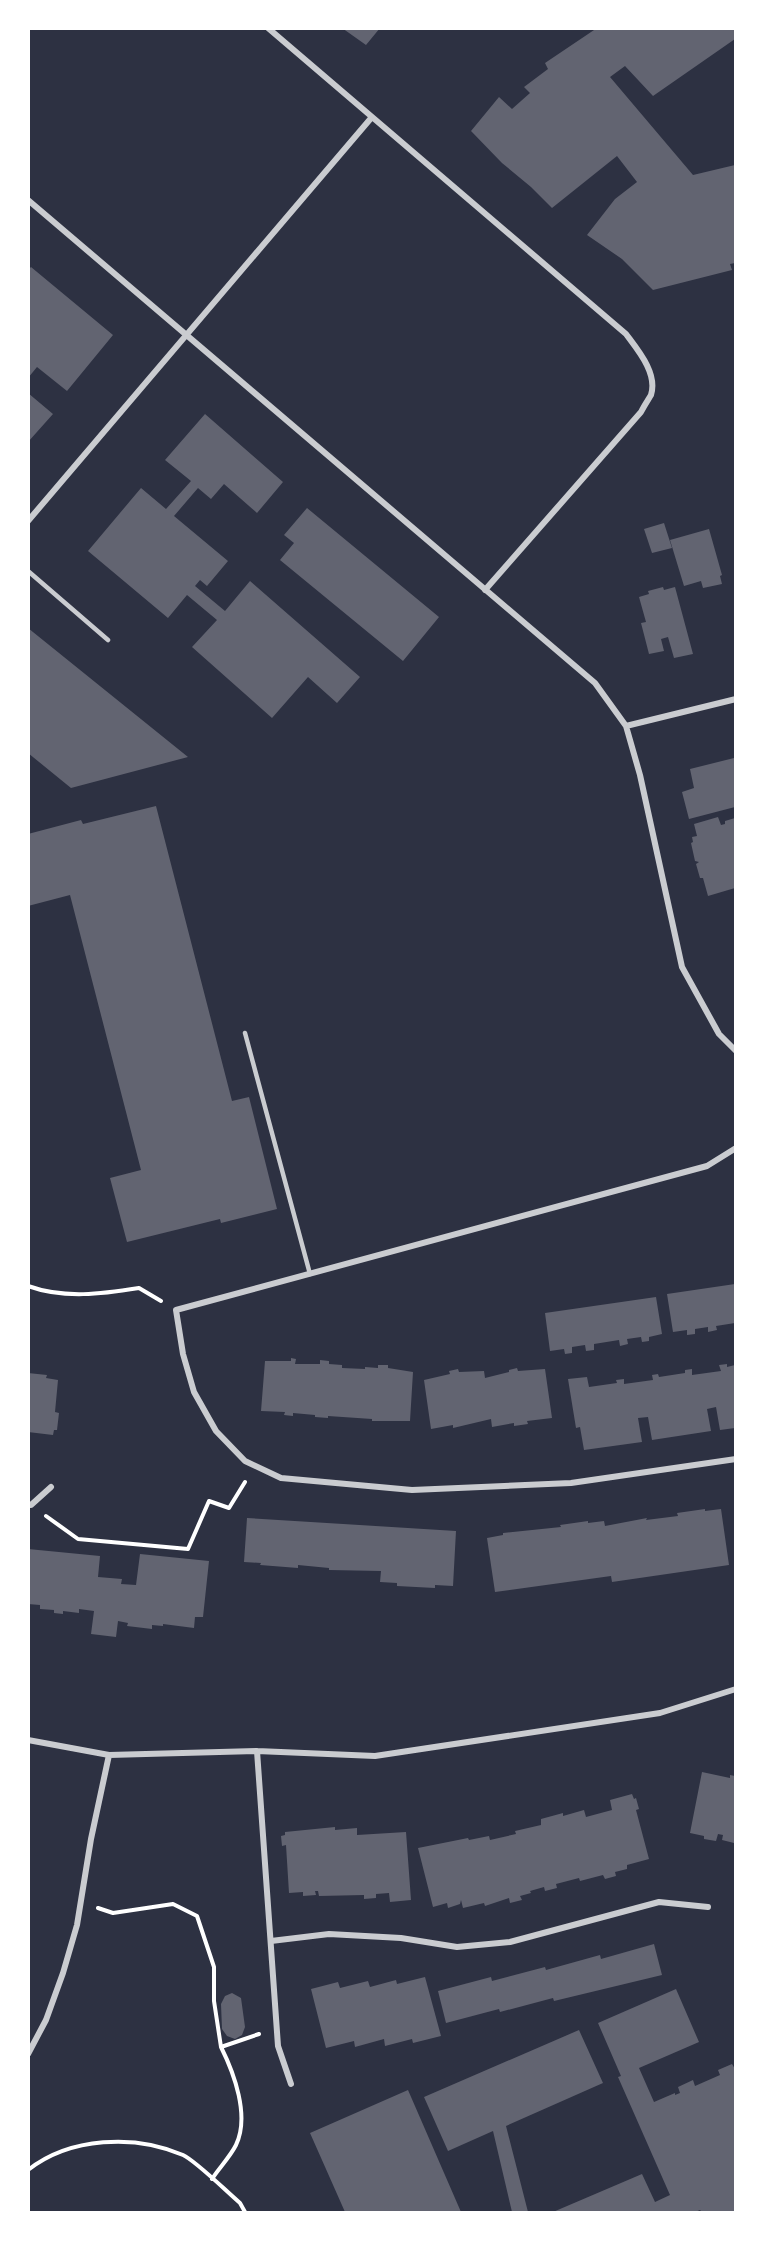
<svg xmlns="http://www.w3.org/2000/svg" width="764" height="2241" font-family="Poppins,sans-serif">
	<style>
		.building { fill: #626471 }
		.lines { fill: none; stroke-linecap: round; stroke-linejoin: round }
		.path { stroke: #fff; stroke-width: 4 }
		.service { stroke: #caccd0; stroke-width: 4.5 }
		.minor { stroke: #caccd0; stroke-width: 6 }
	</style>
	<rect width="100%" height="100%" fill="#2d3142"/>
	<path class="building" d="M342,28h38l-14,17z
		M597,28h138v11l-82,57 -28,-30 -15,11 83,98 42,-10v98l-5,1 2,6 -79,20 -31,-31 -35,-24 28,-36 22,-17 -20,-26 -65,52 -21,-21 -29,-24 -31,-32 28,-34 13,12 18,-16 -6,-6 24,-18 -3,-6z
		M31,267l82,68 -46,56 -30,-24 -9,11v-108z
		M28,393l25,21 -25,28z
		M205,414l78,68 -26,31 -33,-29 -13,15 -13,-11 -24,28 54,45 -21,25 -7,-6 -5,6 30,25 25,-30 110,96 -23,26 -29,-26 -36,41 -80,-71 25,-27 -30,-25 -19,23 -80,-67 53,-63 25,21 25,-28 -26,-21z
		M307,508l132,109 -36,44 -123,-101 14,-17 -10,-8z
		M664,523l8,25 -20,5 -8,-24z
		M709,529l13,46 -2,1 2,8 -19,4 -2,-7 -17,5 -14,-46z
		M663,587l1,3 11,-3 18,67 -19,4 -6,-21 -7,2 3,12 -15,3 -8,-31 5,-1 -7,-25 10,-3 -1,-3z
		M28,628l160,129 -117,31 -43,-35z
		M734,758l1,49 -46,12 -7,-27 12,-4 -4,-19z
		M156,806l76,295 17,-4 28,112 -56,14 -1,-4 -93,23 -17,-64 31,-8 -71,-275 -42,11v-72l53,-14 2,4z
		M718,817l3,8 4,-1v-3l10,-3v70l-27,8 -5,-18h-3l-4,-14 3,-2 -4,-1 -4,-18 2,-1 -1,-5 5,-1 -3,-12z
		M735,1284v39l-19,3 1,4 -9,2v-5l-13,2v5l-8,1v-5l-14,2 -6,-38z
		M656,1297l6,37 -13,3v4l-7,1 -1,-5 -14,2 1,5 -8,2 -1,-6 -25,4v6l-8,1 -1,-6 -13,2v6l-7,1 -1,-5 -14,2 -5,-38z
		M291,1358l5,1 -1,5h25v-4l9,1v3l13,1v3l23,1v-2l13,1v-3h10v3l25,4 -3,49h-38v-2l-44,-3v2l-13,-1v-2l-22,-2v3l-9,-1 1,-3 -24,-1 4,-50h26z
		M727,1364v3l8,-2v63l-15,2 -4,-23 -9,2 4,22 -59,9 -4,-23 -10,1 4,24 -58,8 -4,-23 -4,1 -8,-49 19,-2 2,10 28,-4 -1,-3 8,-1v5l29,-4 -1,-5 6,-1 1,3 26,-4v-3l7,-1v6l29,-4 -2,-6z
		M517,1368l1,3 27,-2 7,49 -25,3 1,3 -14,2v-3l-22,4 -1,-8 -38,9v-3l-22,4 -7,-49 26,-6 -1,-3 9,-2 1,3 25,-1 1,7 24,-6v-2z
		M28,1373l19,2 -1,3 12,2 -3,32 4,1 -2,17h-3l-1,5 -25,-3z
		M705,1509v2l16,-2 8,56 -117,17 -1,-6 -116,16 -8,-54 16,-3v-2l58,-6 -1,-2 28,-4v2l16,-2 1,5 42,-8 -1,2 32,-4 -1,-3z
		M247,1518l209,13 -3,55 -18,-1v3l-38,-2v-3l-17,-1 1,-11 -52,-1v-2l-31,-3v3l-38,-3 1,-2 -17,-1z
		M28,1549l72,7 -2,21 24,2 -1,5 15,1 4,-31 69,7 -6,56h-8l-1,11 -31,-4v2l-11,-1v4l-25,-3 1,-3 -10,-2 -2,16 -25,-3 3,-23 -15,-2v4l-16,-2v3l-9,-1v-3l-14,-1v-4l-12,-1z
		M702,1772l28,6v-3l5,1 -1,67 -12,-3 1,-5 -5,-1 -2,7 -12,-2v-3l-14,-3z
		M632,1794l2,5 2,-1 3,11 -3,1 13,49 -22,6v4l-12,3 1,4 -11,3 -2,-4 -23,6 -1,-3 -23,6 1,4 -12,3 -1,-4 -14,4 1,2 -11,3 2,4 -12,3 -1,-5 -24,8 -1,-3 -21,5 -2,-8 -1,4 -12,4 -1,-5 -14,4 -15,-59 50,-10 1,2 20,-4 1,4 26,-6 -1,-3 26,-6v-6l22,-6v3l21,-6 2,7 26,-7 -2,-10z
		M335,1827v3l22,-2v7l49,-3 5,68 -21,2 -1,-9 -13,1v4l-12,1v-4l-45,1 -1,-5h-3l1,4 -13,1v-4l-14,1 -3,-48 -4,1 -1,-10 4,-1v-3z
		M654,1944l8,31 -108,26 -1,-3 -53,14 -1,-3 -53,14 -8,-32 53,-14 1,4 53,-14 1,3 54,-15 1,4z
		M425,1977l16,59 -28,7 -1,-4 -27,7 -1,-7 -29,8 -1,-6 -28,7 -15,-59 27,-7 2,6 28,-7 2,6 26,-7 1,4z
		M676,1989l23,53 -60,26 15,34 21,-9v2l5,-2 -2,-6 15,-7 2,6 25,-11 -2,-5 14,-6 3,5v143h-33l-2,-2 -5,2h-142l89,-38 13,28 15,-7 -52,-118 3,-1 -23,-53z
		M232,1993l9,5 4,29 -3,8 -7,4 -8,-3 -5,-7 -1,-25 4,-8z
		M579,2030l24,53 -97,43 22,86h-16l-19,-81 -45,20 -24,-54z
		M408,2090l53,122h-116l-35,-79z"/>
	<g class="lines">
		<path class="path" d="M28,1286c36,13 74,8 111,2l22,13
			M46,1516l32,23 110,10 21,-48 20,7 16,-26
			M98,1908l15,5 60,-9 24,12 17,51v34l7,46
			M28,2170c42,-33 107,-36 155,-15 13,6 44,37 57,48l5,9
			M212,2179c7,-11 18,-22 24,-34 14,-29 -2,-72 -15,-98l38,-13"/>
		<path class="service" d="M28,571l80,69
			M245,1033l65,241"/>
		<path class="minor" d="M268,28l358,306c11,15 32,39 25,61 -3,5 -7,11 -10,17l-156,178
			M28,200l567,483 31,43 14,49 42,192 37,67 17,17
			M28,521l344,-404
			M626,726l110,-27
			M736,1148l-29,18 -531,144 7,44 11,38 22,39 29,30 36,17 131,12 159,-7 165,-24
			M28,1505h3l20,-18
			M28,1740l81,15 148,-4 118,5 285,-43 76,-24
			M257,1751l21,295 13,38
			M271,1941l58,-7 72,4 56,9 53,-5 149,-40 49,5
			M28,2054l18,-34 17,-47 14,-48 14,-86 18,-84"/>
	</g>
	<rect width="764" height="2241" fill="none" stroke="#ffffff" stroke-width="60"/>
</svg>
